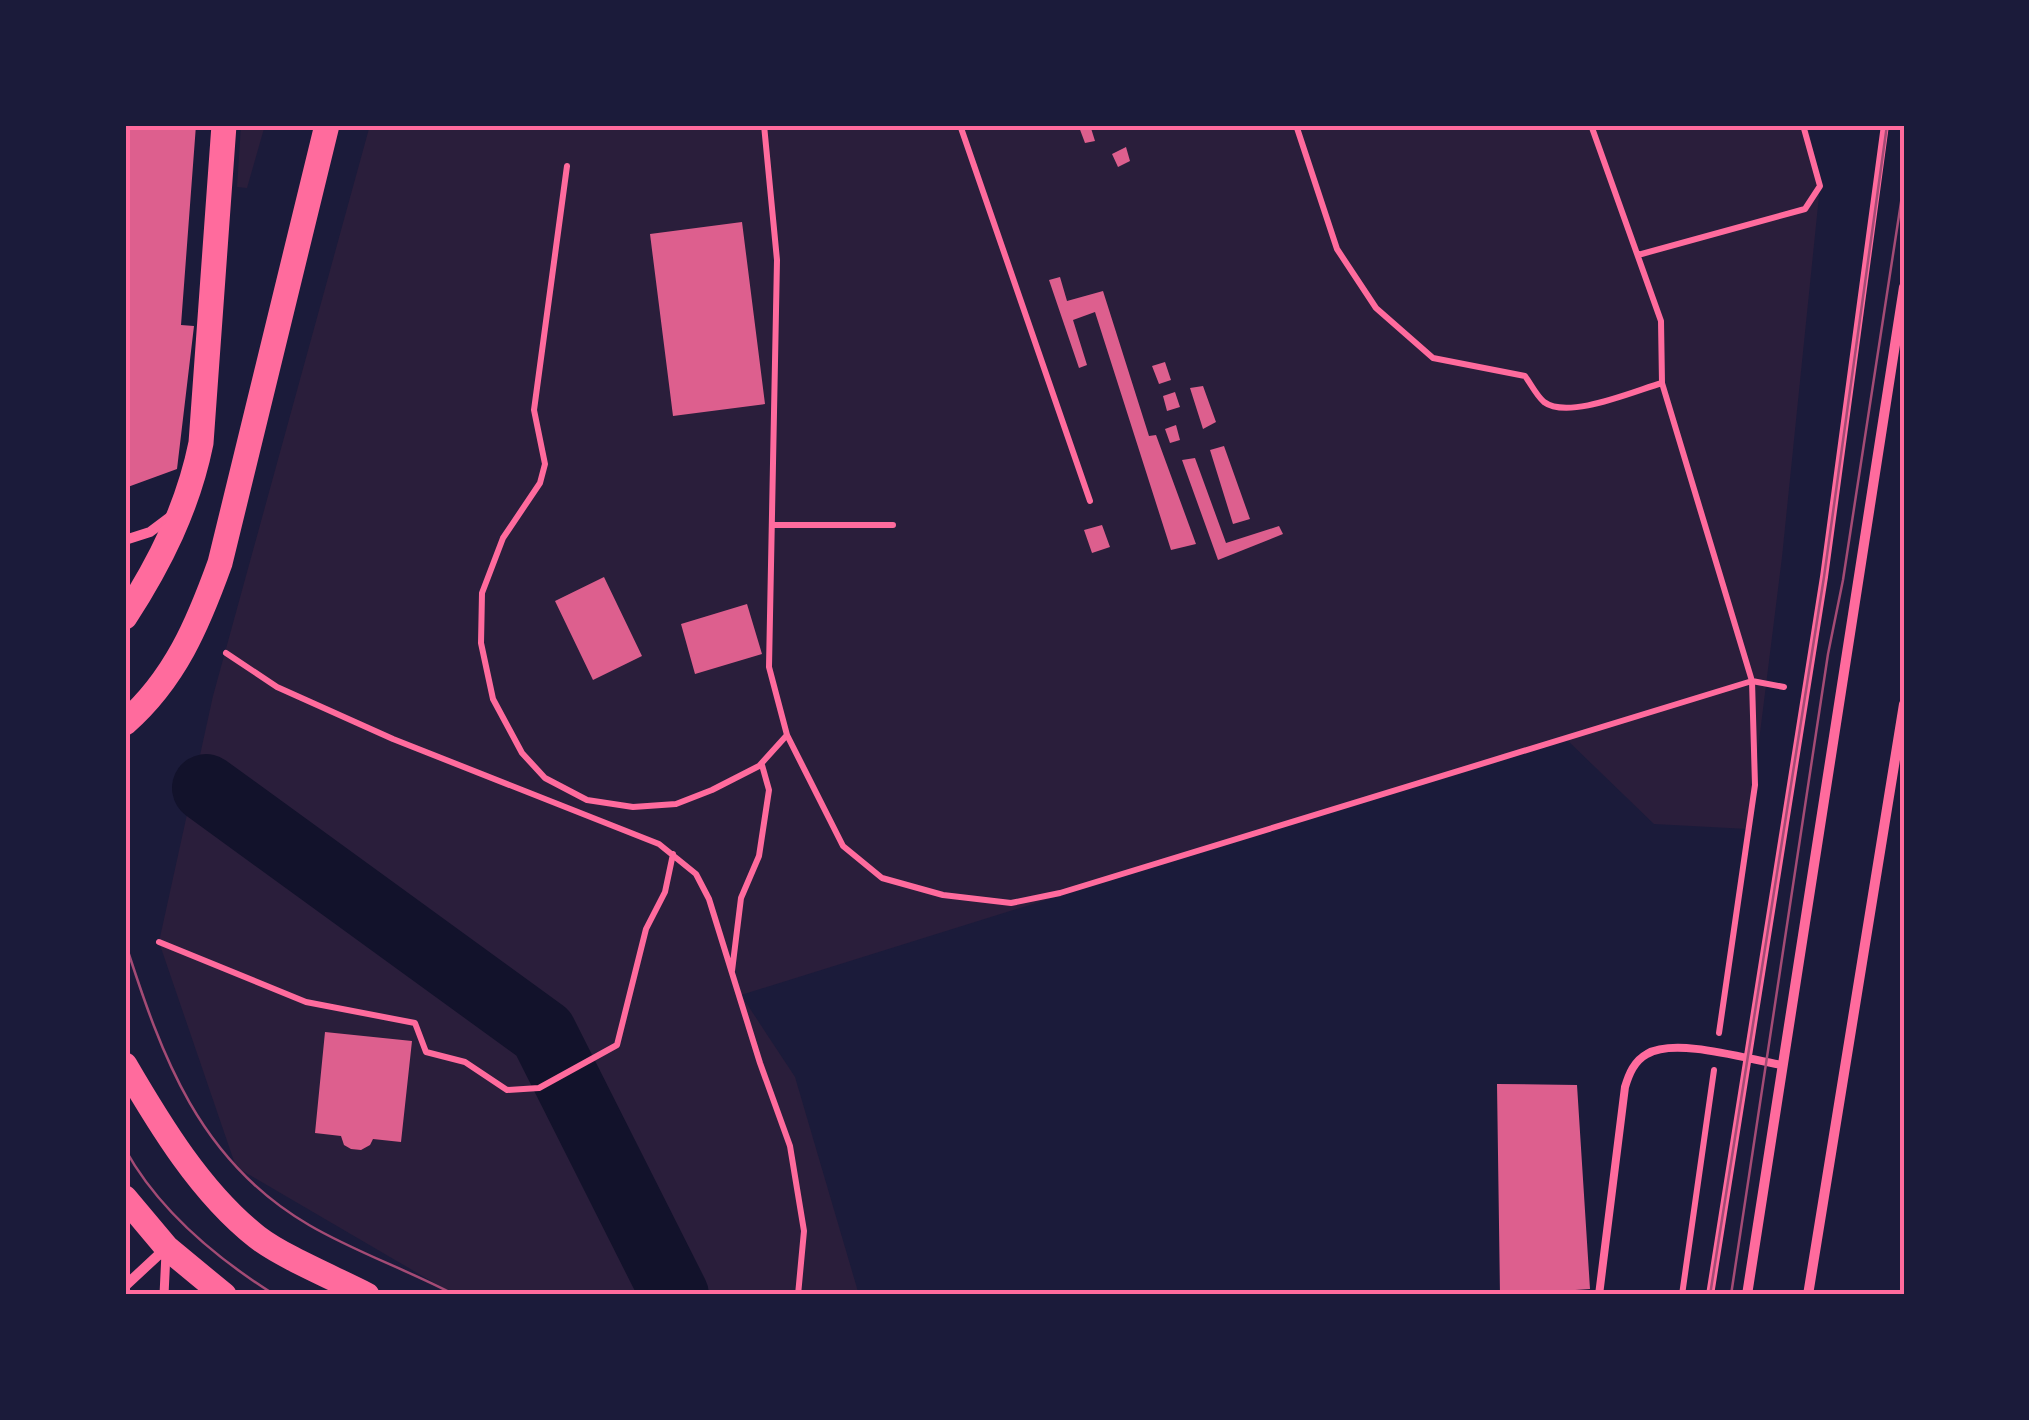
<svg xmlns="http://www.w3.org/2000/svg" width="2029" height="1420" font-family="'Work Sans',sans-serif">
	<style>
		.green { fill: #2a1e3b }
		.lines { fill: none; stroke-linecap: round; stroke-linejoin: round }
		.river { stroke: #12122b; stroke-width: 68 }
		.building { fill: #dd5f8e }
		.path { stroke: #ff6b9d; stroke-width: 6 }
		.service { stroke: #ff6b9d; stroke-width: 8 }
		.pedestrian { stroke: #ff6b9d; stroke-width: 9 }
		.minor { stroke: #ff6b9d; stroke-width: 10 }
		.primary { stroke: #ff6b9d; stroke-width: 25 }
		.tram { stroke: #a44b75; stroke-width: 2.5 }
		.neatline { fill: none; stroke: #ff6b9d; stroke-width: 4 }
	</style>
	<rect width="100%" height="100%" fill="#1b1b3a"/>
	<path class="green" d="M241,125h24l-18,63 -10,-1z
		M370,125h1438l12,61 -38,371 -34,272 -94,-5 -89,-86 -824,257 54,82 64,218h-404l-219,-128 -77,-225 54,-246z"/>
	<g class="lines">
		<path class="river" d="M206,788l337,245 132,262"/>
	</g>
	<path class="building" d="M125,125h71l-15,200 13,1 -17,143 -52,19z
		M1086,125h4l5,16 -10,2 -6,-16z
		M1126,147l4,14 -12,6 -6,-13z
		M742,222l23,182 -92,12 -23,-182z
		M1060,277l7,24 36,-10 46,145 7,-1 40,109 -25,6 -76,-238 -22,8 14,45 -8,3 -30,-88z
		M1165,362l6,18 -12,4 -7,-18z
		M1203,386l13,36 -13,7 -13,-41z
		M1175,392l5,15 -13,4 -4,-15z
		M1176,425l4,15 -10,3 -5,-14z
		M1224,446l26,73 -17,5 -23,-74z
		M1195,458l31,85 53,-17 4,8 -65,26 -36,-100z
		M1102,525l8,22 -18,6 -8,-23z
		M604,577l38,79 -49,24 -38,-79z
		M747,604l15,50 -67,20 -14,-50z
		M325,1032l87,9 -11,101 -28,-3 -3,6 -9,5 -10,-1 -7,-4 -3,-9 -26,-3z
		M1497,1084l80,1 13,204 -90,6z"/>
	<g class="lines">
		<path class="path" d="M764,125l13,135 -8,407 18,68 56,111 39,32 61,17 68,8 49,-10 692,-212 3,104 -36,248
			M960,125l130,376
			M1296,125l41,124 39,59 57,50 92,18c6,8 11,19 19,26 24,18 90,-11 118,-19l90,298 32,6
			M1591,125l70,196 1,62
			M567,166l-33,244 11,54 -5,19 -37,55 -21,55 -1,50 12,56 29,54 23,25 42,22 46,7 43,-3 36,-14 47,-24 28,-31
			M1638,255l167,-46 15,-23 -17,-61
			M773,525h120
			M226,653l51,34 116,52 266,105 37,30 13,25 51,164 30,83 14,85 -6,64
			M159,942l147,60 109,21 11,29 39,10 42,28 32,-2 78,-43 29,-116 19,-37 8,-38
			M732,971l9,-73 18,-42 10,-66 -7,-25
			M1682,1295l32,-225"/>
		<path class="service" d="M1599,1295l26,-208c4,-13 9,-26 22,-33 29,-17 103,6 135,11
			M1710,1295l114,-718 61,-452"/>
		<path class="pedestrian" d="M164,1295l2,-42"/>
		<path class="minor" d="M125,540l25,-8 20,-15
			M125,1286l41,-38
			M1747,1295l157,-1008
			M1808,1295l96,-591"/>
		<path class="primary" d="M125,617c35,-54 63,-110 76,-174l23,-318
			M125,723c50,-44 73,-99 95,-160l107,-438
			M125,1065c35,60 76,128 132,172 26,20 79,42 110,58
			M125,1198l42,50 57,47"/>
		<path class="tram" d="M125,942c37,115 74,219 184,283 46,27 99,45 146,70
			M125,1149c34,62 91,109 150,146
			M1710,1295l114,-718 63,-452
			M1731,1295l97,-641 15,-74 61,-397"/>
	</g>
	<rect width="2029" height="1420" fill="none" stroke="#1b1b3a" stroke-width="255"/>
	<rect x="128" y="128" width="1774" height="1164" class="neatline"/>
</svg>
